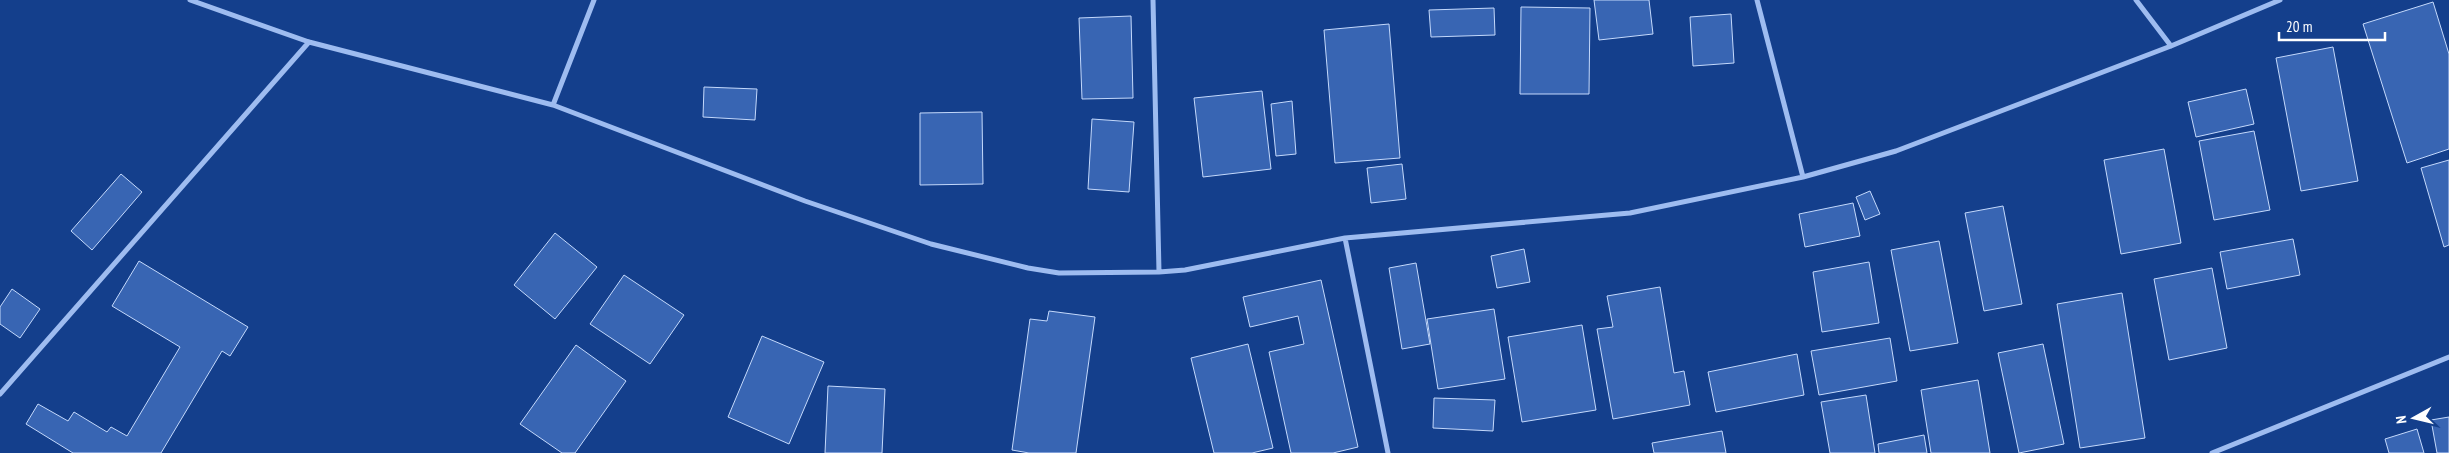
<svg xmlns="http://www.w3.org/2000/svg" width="2449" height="453" font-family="'PT Sans Narrow',sans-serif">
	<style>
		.building { fill: #3865b3; stroke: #c4d9fc }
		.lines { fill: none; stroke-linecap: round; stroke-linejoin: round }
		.minor { stroke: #9ebcf0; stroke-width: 5 }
	</style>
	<rect width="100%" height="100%" fill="#143f8c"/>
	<path class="building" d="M1594,0h55l4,34 -54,6z
		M2433,2l16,52v95l-42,14 -44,-139z
		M1521,7l69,1 -1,86h-69z
		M1494,8l1,27 -64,2 -2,-27z
		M1731,14l3,49 -41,3 -3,-49z
		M1131,16l2,82 -51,1 -3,-81z
		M1389,24l11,134 -65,5 -11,-133z
		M2333,47l25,134 -57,10 -25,-133z
		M704,87l53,2 -2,31 -52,-3z
		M2246,89l8,35 -58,13 -8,-35z
		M1262,91l9,78 -68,8 -9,-79z
		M1292,101l4,53 -20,2 -5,-52z
		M982,112l1,72 -63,1v-72z
		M1092,119l42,3 -5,70 -41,-3z
		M2254,131l16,79 -56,10 -15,-79z
		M2164,149l17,94 -60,11 -17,-94z
		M2449,160v85l-5,2 -23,-79z
		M1402,164l4,35 -35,4 -4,-35z
		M121,174l21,18 -50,58 -21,-19z
		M1870,191l10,23 -15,6 -9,-23z
		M1853,203l7,33 -55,11 -6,-33z
		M2003,206l19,98 -38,7 -19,-98z
		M555,233l42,34 -42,52 -41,-34z
		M2293,239l7,36 -73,14 -7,-37z
		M1939,241l19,102 -48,8 -19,-101z
		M1524,249l6,33 -33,6 -6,-32z
		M139,261l109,66 -18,29 -8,-5 -61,102h-88l-47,-29 12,-20 30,17 6,-9 33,20 4,-5 16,9 53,-89 -68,-41z
		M1869,262l10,61 -57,9 -9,-60z
		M1416,263l14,81 -28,5 -13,-81z
		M2212,268l15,80 -58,12 -15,-81z
		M624,275l60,40 -34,49 -60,-40z
		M1321,280l37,167 -25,6h-42l-22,-101 35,-8 -6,-28 -48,11 -7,-30z
		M1660,287l14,86 10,-2 6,34 -77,14 -16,-90 16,-2 -6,-31z
		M12,289l28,20 -20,29 -20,-14v-17z
		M2122,293l23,145 -65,10 -23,-144z
		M1494,309l11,70 -67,10 -11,-70z
		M1049,311l46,6 -19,136h-47l-17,-3 18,-131 17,2z
		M1582,325l14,85 -74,12 -14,-85z
		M762,336l62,26 -35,82 -61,-27z
		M1890,338l7,43 -78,14 -8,-44z
		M1248,344l25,104 -21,5h-38l-23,-95z
		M2043,344l21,100 -45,9 -21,-100z
		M576,345l50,36 -51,72h-13l-42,-29z
		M1797,354l7,41 -88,17 -8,-40z
		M1978,380l12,73h-59l-10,-63z
		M828,386l57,3 -3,64h-57z
		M1866,395l9,58h-45l-9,-51z
		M1434,398l61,2 -2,31 -60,-3z
		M2449,417v36h-12l-6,-33z
		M2417,429l7,24h-35l-4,-14z
		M1722,431l4,22h-72l-2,-10z
		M1924,435l3,18h-48l-1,-9z"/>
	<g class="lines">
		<path class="minor" d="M190,0l119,42 244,63 252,96 126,43 97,24 31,5 100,-1 26,-2 160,-32 285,-25 173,-36 93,-26 275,-105 109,-46
			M1153,0l6,272
			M1757,0l46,177
			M2136,0l35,46
			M553,105l41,-105
			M1345,238l43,215
			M0,394l309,-352
			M2212,453l237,-96"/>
	</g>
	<g transform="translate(2414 418) rotate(262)" stroke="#143f8c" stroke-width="4" paint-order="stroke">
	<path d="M0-4L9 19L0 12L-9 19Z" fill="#ffffff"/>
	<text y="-8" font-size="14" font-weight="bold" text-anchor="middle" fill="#ffffff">N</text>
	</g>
	<path d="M2279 32v8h106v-8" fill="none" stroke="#ffffff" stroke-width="2.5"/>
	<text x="2286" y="32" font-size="15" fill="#ffffff" stroke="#143f8c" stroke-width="4" paint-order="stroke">20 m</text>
</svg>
